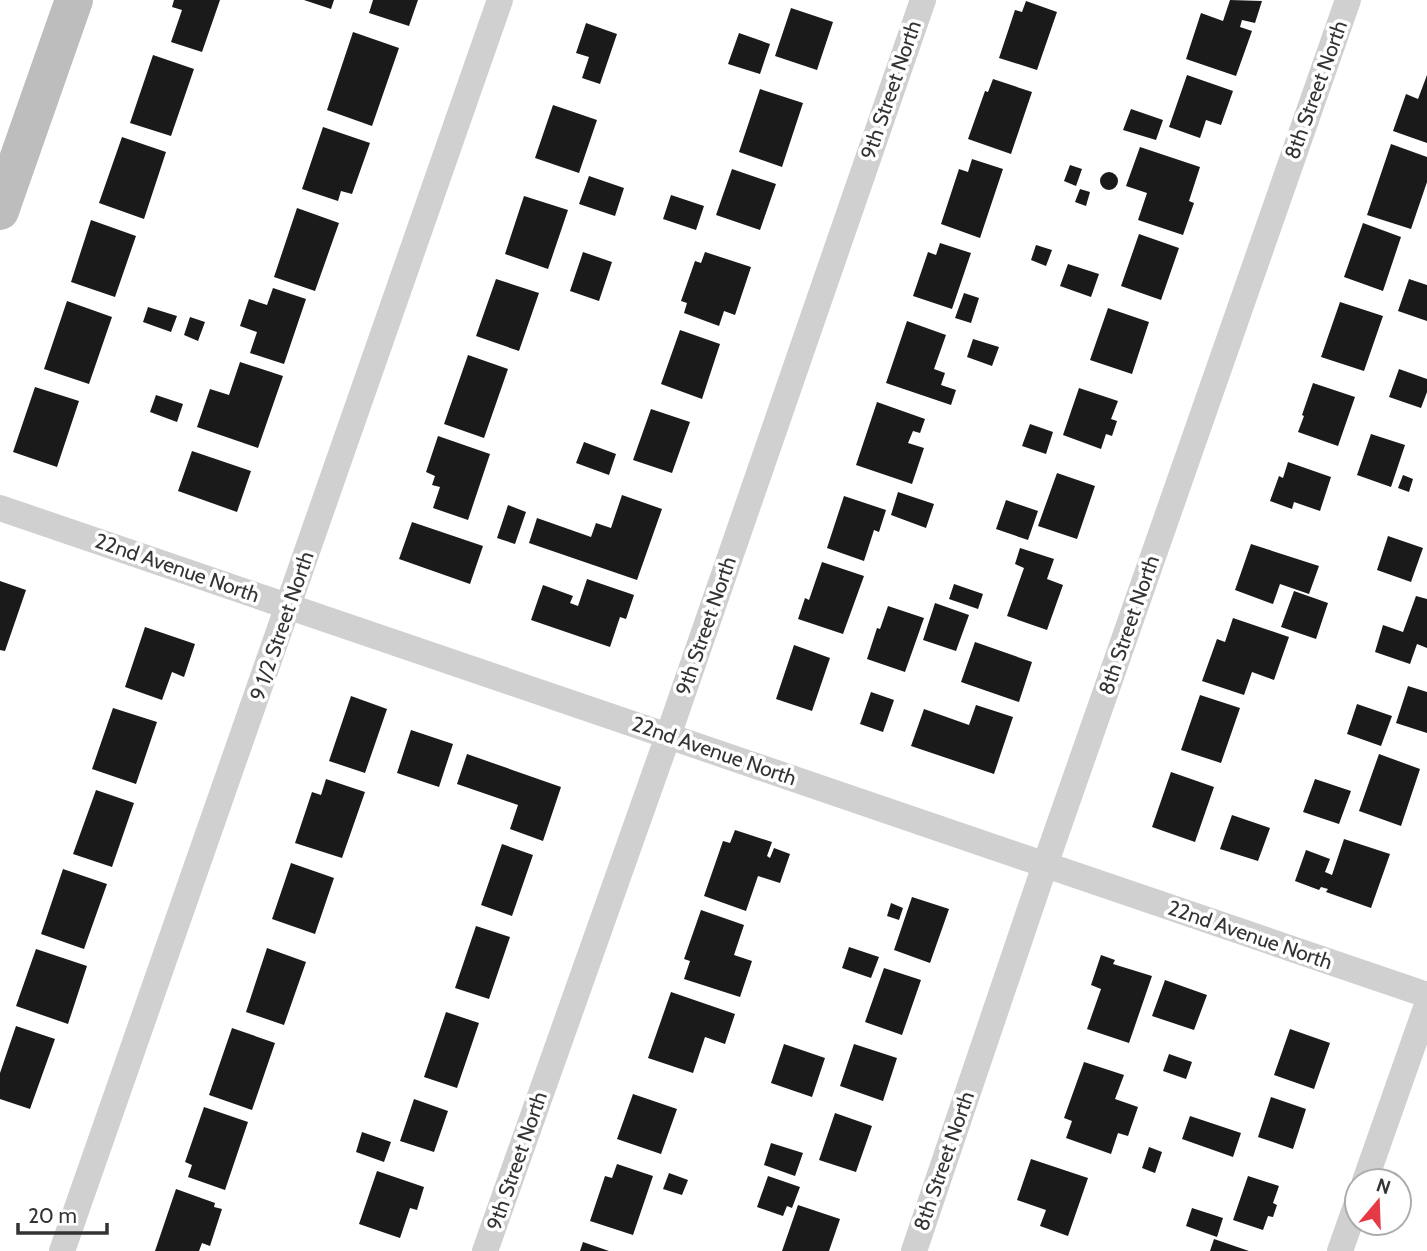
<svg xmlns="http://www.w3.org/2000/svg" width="1427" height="1251" font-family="Cabin,sans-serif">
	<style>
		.building { fill: #1a1a1a }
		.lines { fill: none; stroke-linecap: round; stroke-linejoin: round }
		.street { stroke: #d0d0d0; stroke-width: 26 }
		.secondary { stroke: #bdbdbd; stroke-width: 38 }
		.labels { text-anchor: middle; stroke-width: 7; stroke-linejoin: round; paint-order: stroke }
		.street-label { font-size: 21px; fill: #333; stroke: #fff }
	</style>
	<rect width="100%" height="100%" fill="#fff"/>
	<path class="building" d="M174,0h46l-18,52 -31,-10 11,-32 -10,-3z
		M304,0h30l-3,9z
		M373,0h45l-9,26 -40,-13z
		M1230,0l32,1 -7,22 -13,-3 -2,7 12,4 -16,45 -50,-17 15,-46 22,8z
		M1026,1l31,11 -20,58 -38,-12 16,-48 7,2z
		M791,8l42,14 -16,48 -42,-14z
		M586,23l31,11 -17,50 -18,-6 7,-21 -13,-4z
		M353,32l46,16 -27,78 -45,-16z
		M739,33l31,11 -10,30 -32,-10z
		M153,55l41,14 -23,67 -41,-13z
		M1187,75l46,16 -12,34 -15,-5 -6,18 -31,-11z
		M1427,75v68l-34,-12 13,-37 12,5z
		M993,79l39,13 -21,62 -43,-15 17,-48 3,1z
		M760,89l43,14 -21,64 -43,-15z
		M553,105l44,15 -18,53 -44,-15z
		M1131,109l32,11 -7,20 -33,-10z
		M323,127l47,16 -18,51 -11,-3 -3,10 -36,-12z
		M122,137l44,15 -22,67 -45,-16z
		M1391,144l36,13v25l-16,47 -44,-14z
		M1140,147l60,20 -11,34 5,2 -11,32 -45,-15 9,-27 -21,-7z
		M972,159l31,10 -23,69 -39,-14 18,-55 9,3z
		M1070,165l12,4 -6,17 -12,-5z
		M732,169l44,15 -16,46 -44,-15z
		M1100 181a9 9 0 1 1 18 0a9 9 0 1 1-18 0Z
		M589,176l35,12 -9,28 -36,-12z
		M1080,189l10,3 -4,14 -11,-4z
		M671,195l33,11 -8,24 -33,-11z
		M524,196l44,14 -20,59 -43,-15z
		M297,208l42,15 -24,68 -41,-14z
		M91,220l45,16 -21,61 -44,-15z
		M1363,223l38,14 -18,54 -39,-14z
		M1139,234l40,14 -18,52 -40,-14z
		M940,243l31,10 -19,56 -39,-13 15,-44 8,3z
		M1036,245l16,5 -6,16 -15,-6z
		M583,252l29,10 -13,39 -29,-10z
		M705,252l46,15 -16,48 -11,-4 -5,15 -35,-13 3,-10 -6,-2 14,-40 6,2z
		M1068,264l31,10 -8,23 -31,-11z
		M496,279l43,14 -20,58 -43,-15z
		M1409,279l18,6v36l-29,-10z
		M273,288l33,11 -22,65 -34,-11 7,-21 -17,-6 9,-27 18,6z
		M964,293l15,5 -8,25 -16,-5z
		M67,301l45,16 -23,67 -45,-15z
		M1340,302l43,14 -19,55 -43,-14z
		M148,307l29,9 -6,16 -28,-10z
		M1108,308l41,14 -17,52 -42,-14z
		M190,317l15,5 -7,19 -14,-6z
		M907,321l39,14 -12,34 11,4 -4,12 15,5 -5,15 -65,-22z
		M680,330l40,14 -18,55 -41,-15z
		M973,339l26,8 -7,19 -25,-9z
		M468,355l40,14 -24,69 -40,-14z
		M240,362l43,14 -25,72 -61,-21 13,-38 19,6z
		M1399,369l28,10v13l-6,16 -32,-11z
		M1313,383l42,14 -17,49 -40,-14 6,-16 -2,-1z
		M35,387l44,14 -22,66 -44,-15z
		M1079,388l39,13 -7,18 6,2 -5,15 -6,-2 -5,15 -38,-14z
		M156,395l27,9 -6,18 -27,-10z
		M877,402l48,17 -5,14 -7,-2 -5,12 16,5 -12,36 -56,-19z
		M651,409l39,13 -18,51 -39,-13z
		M1030,424l23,8 -7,22 -24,-8z
		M1371,434l34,11 -14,42 -34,-12z
		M438,436l52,18 -22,66 -35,-12 7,-21 -8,-2 3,-9 -9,-4z
		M584,442l32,12 -7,21 -33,-12z
		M192,451l59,20 -14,41 -59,-21z
		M1288,462l43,15 -11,34 -26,-9 -2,7 -22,-8 9,-25 4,2z
		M1057,473l38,13 -18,53 -39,-13z
		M1403,475l10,4 -4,13 -11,-4z
		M898,492l36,12 -8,24 -35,-13z
		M622,495l40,14 -25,71 -108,-37 8,-25 54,19 5,-14 15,5z
		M844,496l42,14 -7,22 -5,-2 -10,31 -37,-13z
		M1006,500l32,11 -10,29 -32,-11z
		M508,505l18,7 -11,32 -18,-6z
		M412,522l71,24 -13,38 -71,-25z
		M1388,536l35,12 -12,34 -34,-12z
		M1251,544l68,22 -10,28 -29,-10 -7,20 -38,-14z
		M1020,548l34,11 -7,20 16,6 -16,45 -40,-14 17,-48 -9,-4z
		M822,562l42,14 -21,58 -45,-15 7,-21 4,2z
		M587,579l47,16 -8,24 -6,-2 -10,30 -79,-27 12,-35 30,11 -3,7 8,3z
		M0,581l26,9 -21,61 -5,-1z
		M954,584l29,10 -5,15 -29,-10z
		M1294,591l34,12 -12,36 -35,-12z
		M1416,596l11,3v49l-10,-4 -7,20 -35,-12 8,-27 20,7z
		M935,603l34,12 -13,36 -33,-11z
		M888,606l36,12 -19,54 -38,-13 10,-31 3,1z
		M1233,618l56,19 -15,43 -22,-8 -8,23 -42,-14 15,-42 8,3z
		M145,627l50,17 -11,33 -12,-5 -10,28 -37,-13z
		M975,642l57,20 -13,40 -58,-20z
		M794,645l36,13 -18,53 -36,-12z
		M1408,686l19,6v41l-31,-10z
		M871,692l23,8 -11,32 -23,-8z
		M1200,695l40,13 -19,55 -40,-13z
		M351,696l36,13 -22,64 -36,-12z
		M1357,704l35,12 -11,30 -34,-12z
		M976,705l37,12 -19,57 -83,-28 13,-37 45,16z
		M113,708l44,14 -21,62 -44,-15z
		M411,730l42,14 -14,43 -42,-14z
		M467,754l94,33 -18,54 -33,-12 8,-24 -61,-21z
		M1379,754l41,15 -19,57 -42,-15z
		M1171,772l43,15 -19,55 -43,-15z
		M326,779l39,13 -23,66 -47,-15 17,-51 9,3z
		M1315,779l36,12 -12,33 -36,-12z
		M96,790l38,13 -22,64 -39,-13z
		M1232,815l38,13 -12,33 -38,-12z
		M735,830l37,12 -5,14 3,2 4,-10 16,6 -10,29 -22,-7 -12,35 -42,-15 19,-55 7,2z
		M1344,839l46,15 -19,54 -45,-16 2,-3 -7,-2 -2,3 -24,-9 11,-31 24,9 -5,13 7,3z
		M502,844l31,11 -21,61 -31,-11z
		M291,863l43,15 -19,56 -43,-15z
		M63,869l44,15 -23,65 -43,-15z
		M912,897l37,12 -19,54 -36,-13z
		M891,903l12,5 -4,12 -12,-4z
		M701,910l43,15 -10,30 18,6 -12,36 -56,-18 6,-18 -6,-2z
		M476,926l34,11 -21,62 -34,-11z
		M849,947l30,10 -8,21 -29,-10z
		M267,948l39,14 -22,63 -38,-13z
		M36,949l51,17 -19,58 -52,-18z
		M1101,955l14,5 -2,4 39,12 -23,67 -42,-14 14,-40 -10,-4z
		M884,968l37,12 -19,55 -37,-13z
		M1165,980l42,15 -13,35 -42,-14z
		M671,992l64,22 -10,30 -20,-7 -12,36 -45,-15z
		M446,1012l33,11 -22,65 -33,-11z
		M16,1026l39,13 -25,70 -30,-10v-26z
		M232,1028l43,15 -23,67 -43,-15z
		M1290,1029l40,14 -16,46 -40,-14z
		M784,1044l41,14 -13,39 -41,-14z
		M854,1044l43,14 -14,43 -43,-15z
		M1169,1054l23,8 -6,17 -23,-8z
		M1084,1062l40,13 -9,24 23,8 -10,29 -10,-3 -7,21 -45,-16 6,-17 -8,-3z
		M633,1094l44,15 -16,45 -44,-15z
		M1271,1097l35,12 -13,40 -35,-12z
		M414,1099l34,12 -14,41 -34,-11z
		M204,1107l44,15 -23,68 -37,-13 4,-12 -7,-3z
		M835,1113l37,13 -16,46 -37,-12z
		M1190,1116l51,17 -8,24 -51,-18z
		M362,1132l29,10 -7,20 -28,-10z
		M771,1143l32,10 -8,23 -31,-11z
		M1149,1147l13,5 -7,21 -13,-5z
		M1031,1159l57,19 -20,58 -28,-10 6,-16 -29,-10z
		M617,1164l36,12 -20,59 -43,-14 15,-45 7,2z
		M377,1171l47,16 -7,23 -7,-2 -10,30 -41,-14z
		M669,1173l19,7 -6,15 -19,-6z
		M768,1176l32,11 -8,21 -5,-2 -4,10 -26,-9z
		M1248,1176l31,10 -6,17 4,2 -4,12 -5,-1 -5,14 -30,-10z
		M176,1189l39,14 -1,4 8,2 -12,37 -8,-3 -3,8h-44z
		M798,1205l42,14 -11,32h-47z
		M1192,1208l31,10 -6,19 -31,-11z
		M1214,1239l35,12h-39z
		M583,1242l26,9h-29z"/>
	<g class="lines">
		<path class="street" d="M0,508l1427,487
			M1365,1181l62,-176
			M62,1251l438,-1251
			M485,1251l183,-515 255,-736
			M914,1251l131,-386 303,-865
			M1340,1251l17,-48"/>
		<path class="secondary" d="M0,211l74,-211"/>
	</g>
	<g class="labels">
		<g class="street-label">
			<text transform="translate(891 90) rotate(-71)" y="7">9th Street North</text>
			<text transform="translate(1316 90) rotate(-70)" y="7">8th Street North</text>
			<text transform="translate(177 568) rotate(19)" y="7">22nd Avenue North</text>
			<text transform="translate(1129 625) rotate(-71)" y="7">8th Street North</text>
			<text transform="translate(282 626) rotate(-71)" y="7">9 1/2 Street North</text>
			<text transform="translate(706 626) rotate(-71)" y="7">9th Street North</text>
			<text transform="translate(714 751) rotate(19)" y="7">22nd Avenue North</text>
			<text transform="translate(1250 935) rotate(19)" y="7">22nd Avenue North</text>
			<text transform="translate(517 1161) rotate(-71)" y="7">9th Street North</text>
			<text transform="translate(944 1161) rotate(-71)" y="7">8th Street North</text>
		</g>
	</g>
	<g transform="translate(1378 1202) rotate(19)"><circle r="33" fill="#ffffff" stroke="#adadad" stroke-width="2"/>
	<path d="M0-5L12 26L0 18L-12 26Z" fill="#e63946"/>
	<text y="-10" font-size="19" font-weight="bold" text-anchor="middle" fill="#333333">N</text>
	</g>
	<path d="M18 1223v10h89v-10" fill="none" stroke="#333333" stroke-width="3.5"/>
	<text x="28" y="1223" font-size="21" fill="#333333" stroke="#ffffff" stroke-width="5" paint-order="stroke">20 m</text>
</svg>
